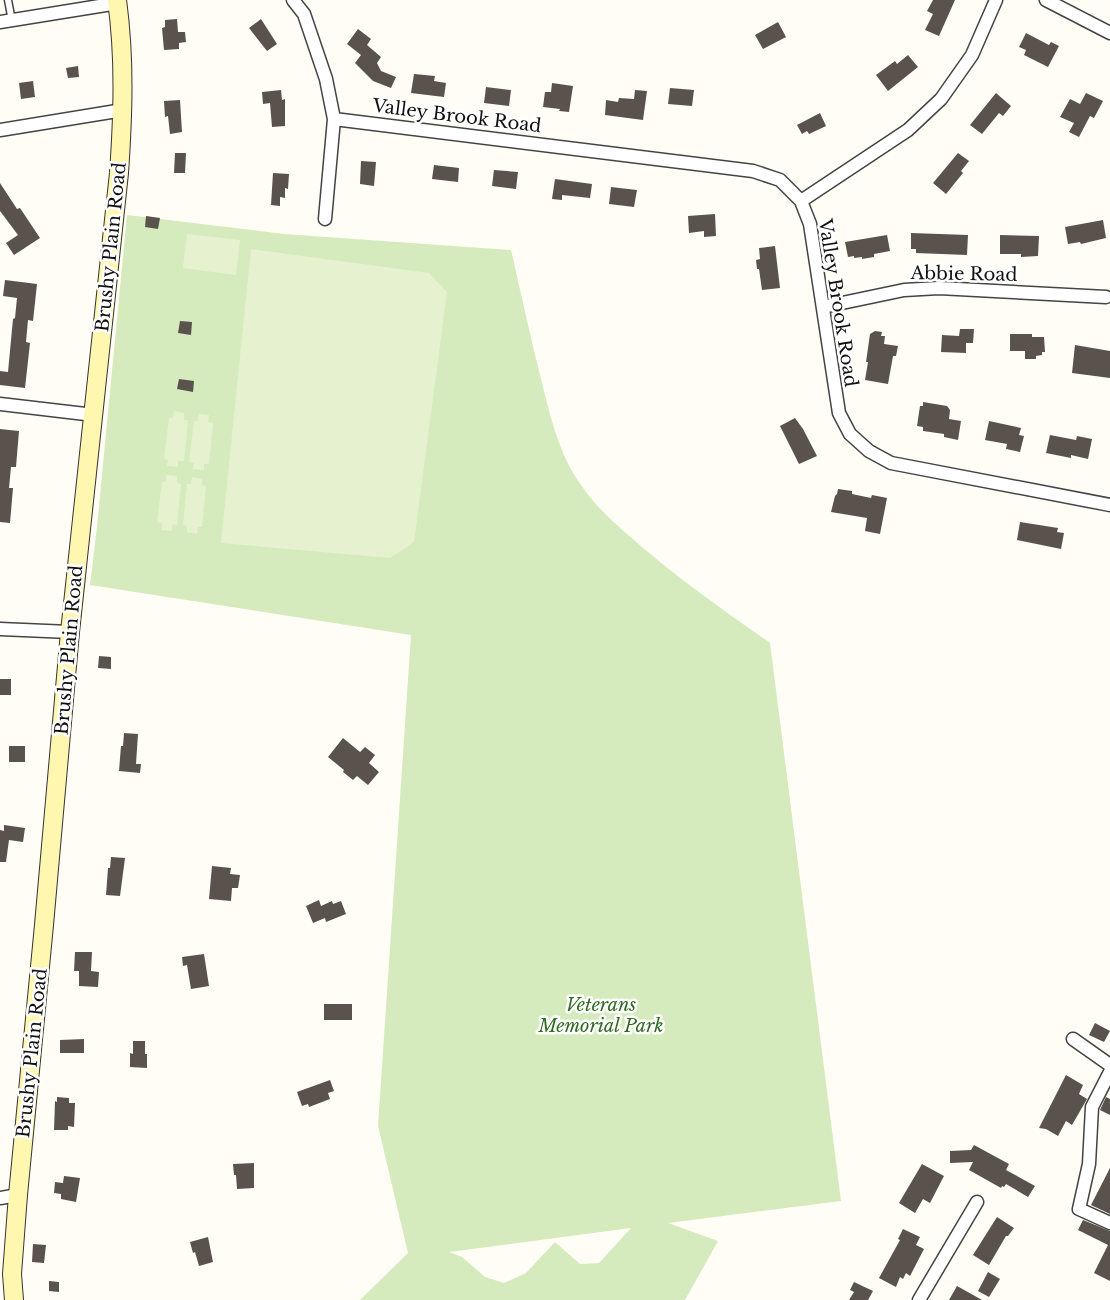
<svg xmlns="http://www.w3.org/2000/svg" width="1110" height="1300" font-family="'Libre Baskerville',serif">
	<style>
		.green { fill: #d5ebbd; fill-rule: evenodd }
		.pitch { fill: #e6f2cf }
		.building { fill: #5a524d }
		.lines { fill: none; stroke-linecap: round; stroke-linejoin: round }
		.service-casing { stroke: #444; stroke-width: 9 }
		.minor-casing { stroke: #444; stroke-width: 15 }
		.secondary-casing { stroke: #333; stroke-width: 20 }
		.service { stroke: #fff; stroke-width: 6 }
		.minor { stroke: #fff; stroke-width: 12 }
		.secondary { stroke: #fff6b0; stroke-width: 18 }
		.labels { text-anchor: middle; stroke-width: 5; stroke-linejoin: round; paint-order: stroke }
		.street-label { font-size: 18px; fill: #111; stroke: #fff }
		.park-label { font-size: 18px; font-style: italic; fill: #2f6b1f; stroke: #fff }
	</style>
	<rect width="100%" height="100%" fill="#fffdf5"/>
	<path class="green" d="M127,215l157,19 227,16c10,43 19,86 30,129 9,36 18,76 40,106 17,25 39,43 61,62 41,35 84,65 128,96l71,558 -173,22 50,18 -33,59h-325l48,-47 -30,-127 33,-491 -321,-50 7,-58zM631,1228l-32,35 -19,1 -25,-22 -29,31 -22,10 -19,-6 -23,-20 -13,-5z"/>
	<path class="pitch" d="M187,234l53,6 -4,35 -53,-7z
		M251,249l178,24 18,19 -33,250 -24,16 -169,-15z
		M174,411l10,2v7h4l-4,41h-6v6l-11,-1 1,-6 -4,-1 5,-41h4z
		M199,414l10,1 -1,7 5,1 -4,41h-5v6l-11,-1 1,-6 -5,-1 5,-41h4z
		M166,475l11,1v7l4,1 -4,41 -5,-1v7l-11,-1 1,-7 -5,-1 5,-40h4z
		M192,477l10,2v6l4,1 -4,41h-4l-1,7 -10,-2v-6l-4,-1 4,-41h4z"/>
	<path class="building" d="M933,0h22l-16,36 -14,-6 8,-16 -6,-3z
		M177,19l1,13h7l1,10 -7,1v6l-15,1 -2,-22 3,-1v-7z
		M261,19l16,25 -10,7 -18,-23z
		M778,22l8,15 -23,12 -8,-14z
		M358,29l13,10 -4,6 14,12 -4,6 4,8 15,6 -5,11 -18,-7 -18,-18 6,-8 -14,-11z
		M1026,33l23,12 2,-3 8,4 -11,21 -24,-12 2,-5 -7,-3z
		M908,55l10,12 -30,24 -12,-16 19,-14 2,3z
		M78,66l1,11 -11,1 -2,-10z
		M414,74l21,2 -1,5 12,2 -2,14 -33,-4z
		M33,81l2,16 -14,2 -2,-16z
		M552,83l21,3 -4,26 -10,-1 1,-2 -17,-2 2,-15h6z
		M486,87l25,3 -2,16 -25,-3z
		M670,88l24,2 -2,16 -24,-2z
		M281,90l1,10 3,-1v27l-13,1 -2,-24 -7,1 -1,-12z
		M635,90l12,1 -4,29 -38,-5 1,-15 12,2 1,-4 15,1z
		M996,93l15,13 -8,10 -4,-3 -17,21 -12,-9z
		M1086,93l17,8 -9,17 -4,-2 -11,21 -10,-5 5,-9 -14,-6 10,-18 10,5z
		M180,100l2,32 -12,2 -2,-18 -3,1 -1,-16z
		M820,113l6,13 -17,8 -2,-3 -5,3 -5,-9z
		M175,153h11l-1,20h-11z
		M958,153l11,8 -8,10 2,2 -17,21 -13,-11z
		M361,161l15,1 -2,24 -14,-2z
		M434,165l25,3 -1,14 -26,-3z
		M494,170l24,2 -2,17 -24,-3z
		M273,173l16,1 -1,15 -3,-1v10l-5,-1v9l-9,-1z
		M555,179l37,5 -2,14 -28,-3v5l-10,-1z
		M0,183l17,26 3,-1 20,30 -26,17 -8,-12 12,-8 -18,-24z
		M611,187l26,3 -3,17 -25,-3z
		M715,214l1,22 -12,1v-6l-15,2 -1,-17z
		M146,216l14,2 -2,11 -13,-2z
		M1103,220l3,18 -25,6 -1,-2 -12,2 -3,-17z
		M911,233l57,2 -1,20 -51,-2v-4h-5z
		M887,235l3,16 -16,3v3l-12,2v-2l-8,1v-2l-6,1 -3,-15z
		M1000,235l39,1 -1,20 -17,1v-3h-21z
		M775,246l5,42 -18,2 -3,-21h-2l-1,-9 4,-1 -1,-11z
		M5,280l32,4 -4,37 -5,-1 -2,22 4,1 -5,45 -25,-3v-14l8,1 5,-53 2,-1 2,-20 -14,-2z
		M180,321l12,1 -1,13 -13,-2z
		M960,329h14l-1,14h-7v10l-25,-1 1,-17 17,1z
		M875,331l7,1 -1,4h4l-1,8 14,2 -2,10h-3l-5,28 -23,-4 3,-18h-2l4,-28z
		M1010,334h22v3h12l1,15h-3v3l-6,1v3h-11v-8h-15z
		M1075,345l35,6v27l-38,-5z
		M179,379l15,2 -1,11 -16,-3z
		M923,402l24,4 3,4 -1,9 12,2 -3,19 -14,-3v-3l-21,-3v-4l-6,-1 3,-20h3z
		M795,418l8,11 14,27 -18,8 -19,-38z
		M989,421l32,7 -2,7 5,1 -4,16 -14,-3 1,-5 -22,-4z
		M0,429l19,2 -3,36h-5l-2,21h4l-3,35 -10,-1z
		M1050,435l26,5 1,-4 15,3 -4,20 -17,-4v3l-25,-5z
		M838,489l14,2v3l19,4 1,-3 15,3 -7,36 -15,-3 2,-13 -36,-6 4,-16 2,-2z
		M1020,522l38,6 -1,4 7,1 -3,16 -44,-9z
		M99,656l12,1v12l-13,-1z
		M0,679h11v16h-11z
		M124,733l14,1 -2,30h5l-1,9 -21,-2 2,-25h2z
		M343,738l17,14 5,-5 10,8 -6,8 10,9 -11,13 -11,-9 -4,4 -10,-8 1,-2 -16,-13z
		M9,746h16v16h-16z
		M4,825l21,3 -2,14 -14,-2 -3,22h-6v-32l4,1z
		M111,857l14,1 -5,38 -14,-1 2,-27h2z
		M212,866l19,2 -1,6 10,1 -2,13h-6l-1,13 -22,-2z
		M319,900l2,6 11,-5 1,3 8,-3 5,13 -20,8 -1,-4 -12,5 -7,-17z
		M75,952h17l-1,19 8,1 -1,15 -19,-1v-15h-5z
		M204,954l5,32 -18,3 -4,-24 -4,1 -1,-9z
		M324,1004h28v16h-28z
		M1095,1023l15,8 -6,11 -15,-7z
		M84,1039v14h-24v-13z
		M133,1041h12v13h2v14l-17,-1v-14l3,1z
		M1066,1075l17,10 -4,9 8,5 -15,26 -6,-4 -8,15 -12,-7 -7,-1z
		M330,1080l4,11 -6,2 2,6 -21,8 -1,-3 -6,2 -5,-14z
		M57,1097l12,1v5h6l-1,24 -6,-1v4h-14l1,-29 2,1z
		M1106,1097l4,2v16l-10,-5z
		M974,1145l35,19 -3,6 29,16 -7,11 -22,-13 -2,3 -2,-1 -1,2 -32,-18 4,-8 -23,1v-12l21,-1z
		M254,1163v25l-17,1 -1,-14h-2l-1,-11z
		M922,1164l22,12 -14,27 -7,-4 -8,14 -16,-10z
		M1110,1168v46l-19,-9z
		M64,1176l16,2 -4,24 -15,-3v-5l-7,-1 1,-11 8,1z
		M997,1217l17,11 -6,8h-2l-17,29 -16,-10z
		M1083,1220l27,11v50l-16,-8 14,-28 -30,-15z
		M903,1229l17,8 -4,8 8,4 -14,27 -4,-3 -3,6 -3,-2 -4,10 -17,-9 21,-38 -2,-1z
		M208,1237l5,25 -14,4 -4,-14 -2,1 -3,-11z
		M33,1244l13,1 -2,18 -12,-1z
		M988,1272l12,7 -11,18 -11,-6z
		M49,1281l10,1v10l-10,-1z
		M854,1282l19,9 -5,9h-19l5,-8 -4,-2z
		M957,1286l25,14h-33z"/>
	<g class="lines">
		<defs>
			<path id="service" d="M8,0l4,21"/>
			<path id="minor" d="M293,0l11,14 22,65 8,40 -9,100
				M1046,0l64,33
				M0,22l118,-19
				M334,119l419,52 27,9 21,21 9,23 29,189 11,21 19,17 22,12 219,42
				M0,130l123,-20
				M801,201l107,-71 33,-31 31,-44 24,-55
				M823,307l81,-17 35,-2 167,9
				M0,404l94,11
				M0,629l70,3
				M1073,1039l37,26
				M1110,1072l-18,35 -3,57 -10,45 31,14
				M0,1198l18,-3
				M919,1300l58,-98"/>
			<path id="secondary" d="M14,1300l-2,-26 6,-79 26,-270 26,-293 49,-459c4,-58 6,-115 -2,-173"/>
		</defs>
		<use href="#service" class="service-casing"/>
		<use href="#minor" class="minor-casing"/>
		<use href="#secondary" class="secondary-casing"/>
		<use href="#service" class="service"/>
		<use href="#minor" class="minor"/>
		<use href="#secondary" class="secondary"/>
	</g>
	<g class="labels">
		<g class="street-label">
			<text transform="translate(457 116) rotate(7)" y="6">Valley Brook Road</text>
			<text transform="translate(111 247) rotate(-84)" y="6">Brushy Plain Road</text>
			<text transform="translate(964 274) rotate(1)" y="6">Abbie Road</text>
			<text transform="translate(838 303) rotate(81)" y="6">Valley Brook Road</text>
			<text transform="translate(69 650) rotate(-85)" y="6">Brushy Plain Road</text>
			<text transform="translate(32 1053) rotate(-84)" y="6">Brushy Plain Road</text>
		</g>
		<g class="park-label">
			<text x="601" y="1011">Veterans<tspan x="601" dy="21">Memorial Park</tspan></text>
		</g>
	</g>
</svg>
